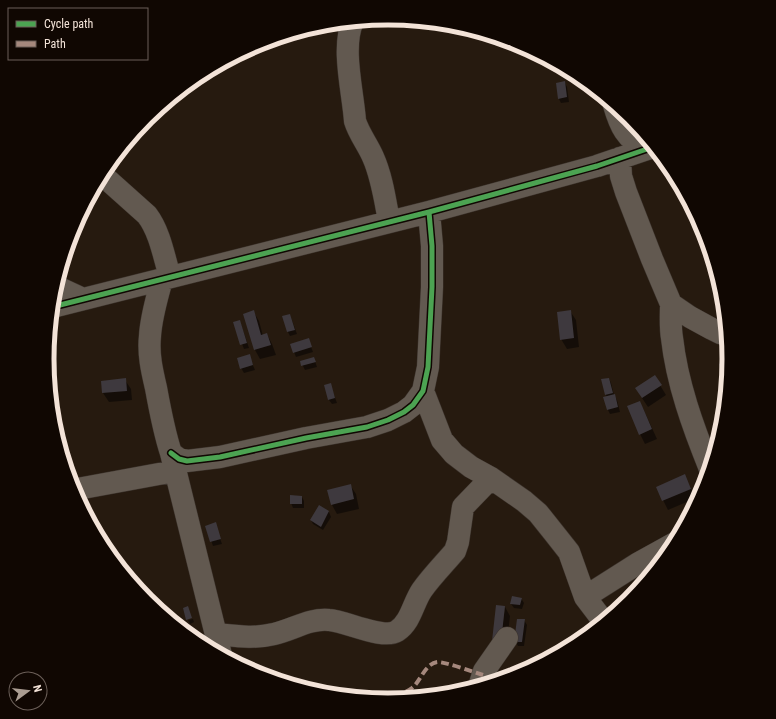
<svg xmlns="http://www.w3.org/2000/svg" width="776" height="719" font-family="'Roboto Condensed',sans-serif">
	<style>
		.shadow { fill: #0007 }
		.building { fill: #3e393e }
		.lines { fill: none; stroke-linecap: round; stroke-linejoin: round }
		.minor-casing { stroke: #3c332c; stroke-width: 23 }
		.minor { stroke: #625950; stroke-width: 22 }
		.quiet { stroke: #a5887d; stroke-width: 4; stroke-dasharray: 8 4; stroke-linecap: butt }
		.cycleway-casing { stroke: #100702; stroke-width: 8 }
		.cycleway { stroke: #4ca352; stroke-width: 5 }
		.rim { fill: none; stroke: #f3e3d8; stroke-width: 5 }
	</style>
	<rect width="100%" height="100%" fill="#261a0f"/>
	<path class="shadow" d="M565,83l2,4 2,15 -8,1 -2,-4z
		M253,311l6,10 4,15 4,-2 5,10 4,11 -16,4 -5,-9 -11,-36z
		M570,311l6,9 3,27 -12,2 -6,-10z
		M290,315l7,19 -7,2 -2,-4z
		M240,321l9,27 -5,1 -10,-26z
		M308,339l5,13 -17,5 -2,-5z
		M249,356l6,14 -11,3 -3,-5z
		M314,358l3,9 -12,3 -4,-8z
		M729,363l-2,21 -3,-5 -4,-14z
		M48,376l4,5 3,15 -5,1z
		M655,377l11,18 -18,12 -6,-9z
		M609,379l2,4 3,12 3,5 3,12 -10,2 -2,-4 -3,-13h2l-1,-2z
		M125,380l6,9 1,11 -23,2 -6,-9z
		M330,384l7,19 -5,1 -3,-4z
		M640,402l17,37 -12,5 -5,-10z
		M684,476l12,22 -28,12 -5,-10z
		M350,485l6,9 3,15 -22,5 -5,-9z
		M302,497l2,4v7h-11l-2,-5z
		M319,506l10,6 2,5 -8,13 -10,-6 -2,-4z
		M215,524l7,20 -9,2 -7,-20z
		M521,598l3,5 -2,6 -8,-1 -3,-4z
		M505,607l5,9 -4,35 -7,-1z
		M193,619l1,3 -4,2 -2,-4z
		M524,620l3,5 -3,21h-6l-3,-5z"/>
	<path class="building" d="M565,81l2,16 -9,2 -2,-16z
		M254,310l7,25 6,-2 4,12 -17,5 -11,-36z
		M571,310l3,28 -14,2 -3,-28z
		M290,314l5,16 -8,2 -5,-16z
		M240,320l7,23 -7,2 -7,-23z
		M309,338l3,9 -19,6 -3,-9z
		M250,354l3,11 -13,4 -3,-11z
		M314,357l2,5 -15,4 -1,-5z
		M729,361l-1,17 -5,1 -4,-15z
		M655,375l7,10 -20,13 -7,-10z
		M126,378l1,13 -25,2 -1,-12z
		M609,378l4,15 -8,2 -4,-16z
		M331,383l4,15 -7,2 -4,-15z
		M615,394l3,13 -11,3 -4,-13z
		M640,401l12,28 -13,6 -12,-29z
		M685,474l6,15 -29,12 -6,-14z
		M351,484l3,15 -23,6 -4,-15z
		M290,495l12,1v8h-12z
		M319,505l10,6 -8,16 -11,-7z
		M216,522l5,17 -11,3 -5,-16z
		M512,596l10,2 -2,7 -10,-1z
		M496,605l9,1 -4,36 -9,-1z
		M188,606l4,12 -6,2 -3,-12z
		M517,619h8l-3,23h-8z"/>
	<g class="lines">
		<defs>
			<path id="minor" d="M353,21c-12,26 0,71 2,100 4,13 13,24 18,36 9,20 12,43 16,64
				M614,105c6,21 12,34 32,44
				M620,158l1,18 5,16 26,67 19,45 19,13 22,12 8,4 7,1
				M100,177l9,4 38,34c13,17 17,42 23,62
				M162,279c-5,19 -11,38 -12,57 -2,18 2,35 6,52 4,22 8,44 15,65l50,202
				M55,286l28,13
				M671,304c0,11 -1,23 1,34 5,45 21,89 38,131
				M52,307l377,-95 168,-46 56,-19
				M423,391l19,49 12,14 17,13 20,11 33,23 14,12 16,20 15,19 16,45 19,25
				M171,453l8,6 8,2 33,-4 86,-19 61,-11 21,-7 16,-8 9,-7 10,-14 5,-24 4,-80v-41l-3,-34
				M72,490l103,-19
				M585,597l52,-33 38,-21
				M216,634c20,2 38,5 58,0 18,-4 36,-16 55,-14 17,1 54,20 68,11 14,-9 16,-28 25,-41 10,-14 22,-26 33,-39l3,-9 5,-35 28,-29
				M479,687l5,-16 23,-33"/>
		</defs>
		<use href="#minor" class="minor-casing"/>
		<use href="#minor" class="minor"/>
		<path class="quiet" d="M371,699c13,-2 29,-2 41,-11 9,-7 13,-25 26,-26 7,0 36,10 45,13"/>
		<defs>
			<path id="cycleway" d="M52,307l377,-95 168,-46 56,-19
				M171,453l8,6 8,2 33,-4 86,-19 61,-11 21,-7 16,-8 9,-7 10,-14 5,-24 4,-80v-41l-3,-34"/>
		</defs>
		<use href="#cycleway" class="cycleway-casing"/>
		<use href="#cycleway" class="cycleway"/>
	</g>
	<path d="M0 0H776V719H0ZM54 359a334 334 0 1 1 668 0a334 334 0 1 1-668 0Z" fill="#100702" fill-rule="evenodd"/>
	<path class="rim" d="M54 359a334 334 0 1 1 668 0a334 334 0 1 1-668 0Z"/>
	<rect x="8" y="8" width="140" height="52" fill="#100702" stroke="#6b5f58"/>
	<rect x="16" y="21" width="20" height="6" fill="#4ca352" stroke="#6b5f58"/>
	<text x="44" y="28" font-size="12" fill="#f3e3d8">Cycle path</text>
	<rect x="16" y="41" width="20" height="6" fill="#a5887d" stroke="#6b5f58"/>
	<text x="44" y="48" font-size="12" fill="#f3e3d8">Path</text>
	<g transform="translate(28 691) rotate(75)"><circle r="19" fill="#100702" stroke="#6b5f58"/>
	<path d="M0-3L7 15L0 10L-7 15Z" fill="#ab9d92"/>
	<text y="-6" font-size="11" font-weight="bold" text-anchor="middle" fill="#f3e3d8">N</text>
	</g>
</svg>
